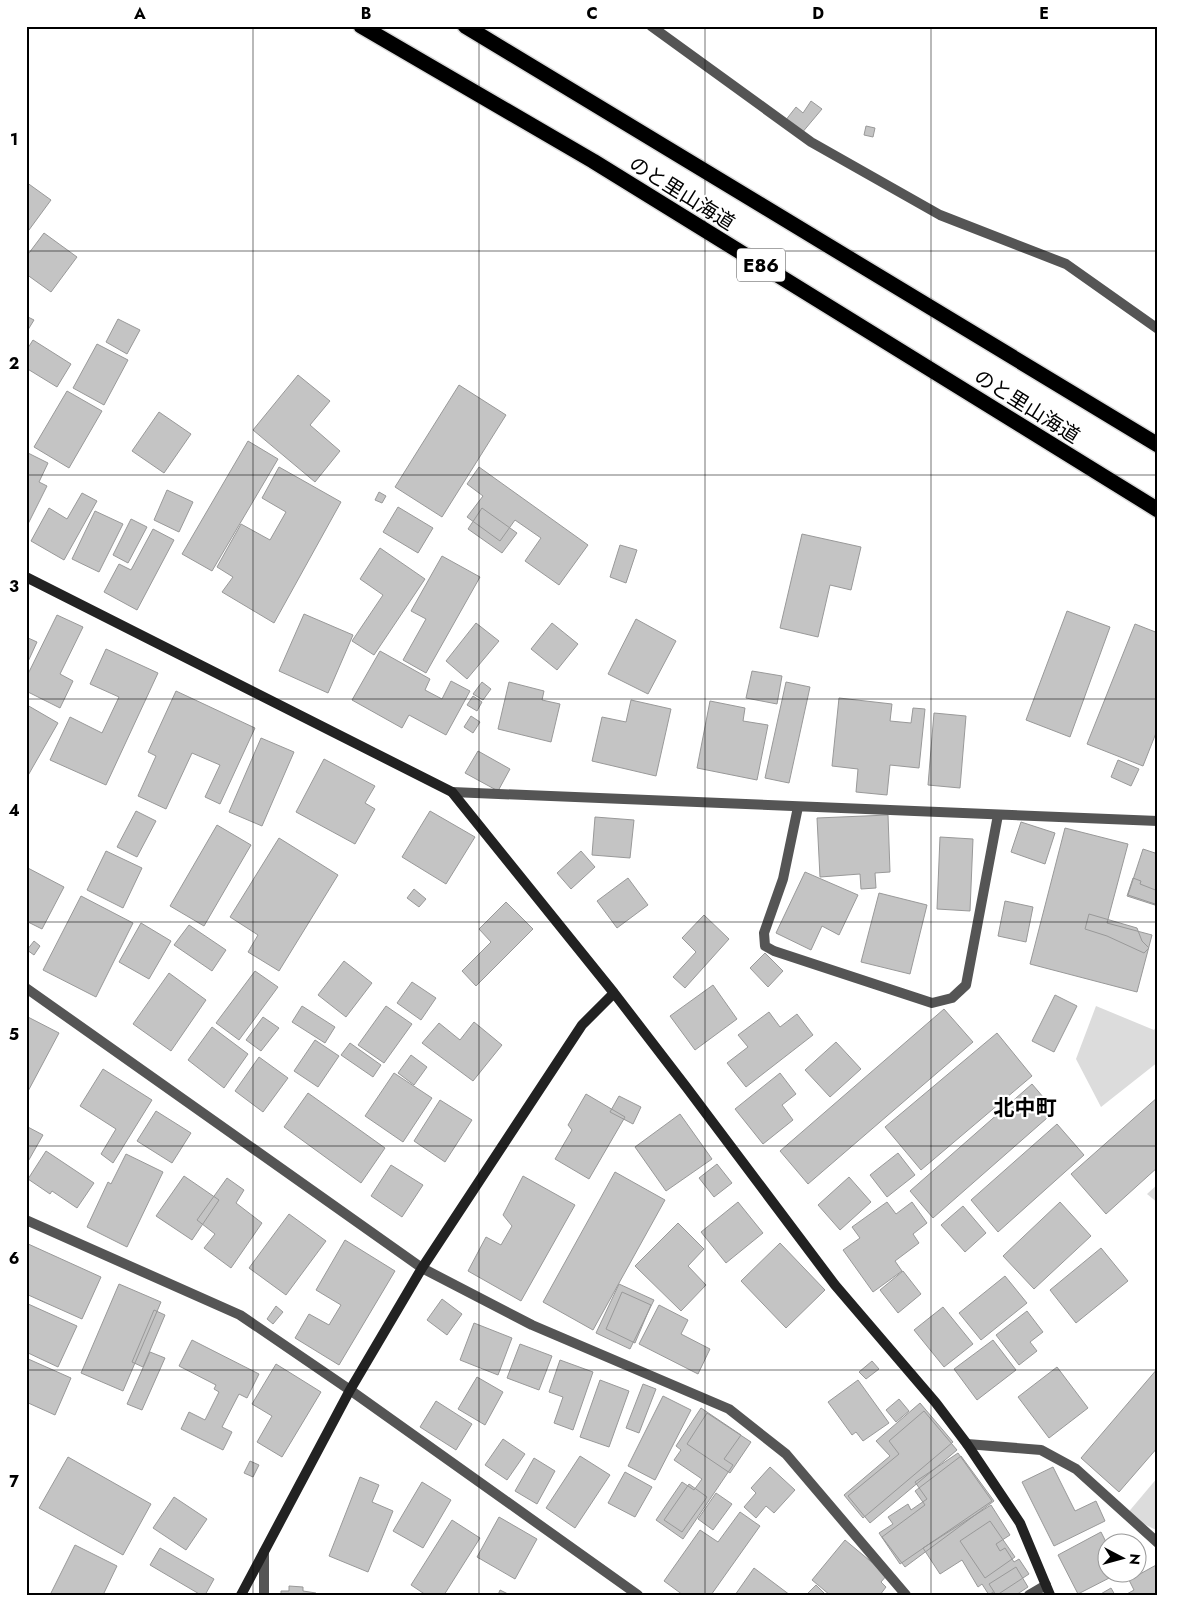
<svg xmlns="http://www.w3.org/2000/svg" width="1184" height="1621" font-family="Jost,'Noto Sans JP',sans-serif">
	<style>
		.green { fill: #dcdcdc }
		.building { fill: #c4c4c4; stroke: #999 }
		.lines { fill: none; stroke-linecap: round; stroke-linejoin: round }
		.highway-casing { stroke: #dbdbdb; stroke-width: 18 }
		.street { stroke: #555; stroke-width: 10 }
		.secondary { stroke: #222; stroke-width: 10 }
		.highway { stroke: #000; stroke-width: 15 }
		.grid { fill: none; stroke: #000; stroke-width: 1; stroke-opacity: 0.55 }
		.labels { text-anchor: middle; stroke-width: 4.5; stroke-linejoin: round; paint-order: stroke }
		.shield { fill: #fff; stroke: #4c4c4c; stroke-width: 1 }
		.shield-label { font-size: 19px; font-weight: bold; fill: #000 }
		.street-label { font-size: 20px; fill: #000; stroke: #fff }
		.neighbourhood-label { font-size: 21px; font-weight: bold; fill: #000; stroke: #fff }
		.neatline { fill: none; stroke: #000; stroke-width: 2 }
		.grid-label { font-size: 16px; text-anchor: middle; font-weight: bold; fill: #000 }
	</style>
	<rect width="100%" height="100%" fill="#fff"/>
	<path class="green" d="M1096,1006l58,24 4,-6v38l-57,45 -25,-48z
		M1158,1184v19l-11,-9z
		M1158,1477v54l-32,-16z"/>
	<path class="building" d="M811,101l11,8 -21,25 -16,-13 11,-14 7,6z
		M866,126l9,2 -2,9 -9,-2z
		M26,182l25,18 -25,34z
		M44,233l33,24 -26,35 -25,-18v-17z
		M26,316l8,4 -8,13z
		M118,319l22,11 -13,24 -21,-12z
		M33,340l38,24 -14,23 -31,-19v-17z
		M97,344l31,16 -24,45 -31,-17z
		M298,375l32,26 -20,24 30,26 -25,31 -62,-52z
		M459,385l47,30 -64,102 -47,-30z
		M67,391l35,20 -33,57 -35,-21z
		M159,412l32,22 -27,39 -32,-22z
		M248,441l30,18 -66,112 -30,-17z
		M26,452l22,11 -9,19 8,4 -19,38h-2z
		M279,467l62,35 -67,121 -52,-31 11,-15 -16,-10 24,-43 29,16 16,-28 -24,-14z
		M479,467l109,78 -29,40 -34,-24 16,-23 -26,-18 -15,21 -33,-24 16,-21 -16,-12z
		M167,490l26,12 -14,30 -25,-12z
		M379,492l7,4 -4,7 -7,-3z
		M82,493l15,8 -33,59 -33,-19 18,-33 18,11z
		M398,507l35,21 -15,25 -35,-21z
		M482,508l35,25 -15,20 -34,-24z
		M95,511l28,13 -24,48 -27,-13z
		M131,519l16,8 -19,36 -15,-8z
		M153,529l21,11 -37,70 -33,-18 15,-28 12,6z
		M802,534l59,13 -10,43 -21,-5 -12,52 -38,-9z
		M620,545l17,5 -11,33 -16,-6z
		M380,548l45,31 -51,76 -22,-14 31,-46 -23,-16z
		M442,556l38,21 -54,96 -23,-13 23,-41 -15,-8z
		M1067,611l43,16 -40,110 -44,-17z
		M304,614l49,21 -25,58 -49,-22z
		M57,615l26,12 -23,47 13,7 -13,27 -34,-17v-13z
		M636,619l40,22 -28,53 -40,-20z
		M476,623l23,18 -32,38 -21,-18z
		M552,623l26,21 -21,26 -26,-21z
		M1135,624l23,9v95l-15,38 -56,-22z
		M26,637l11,5 -11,24z
		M106,649l52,24 -52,112 -56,-25 20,-43 32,16 17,-36 -29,-13z
		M380,651l50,28 -5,11 17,9 9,-18 19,10 -24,44 -37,-20 -7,13 -50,-28z
		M752,671l30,5 -5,28 -31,-6z
		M482,682l9,7 -8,11 -10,-6z
		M509,682l35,9 -2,9 18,4 -9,38 -53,-13z
		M786,682l24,5 -21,96 -24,-5z
		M176,691l79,37 -35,76 -15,-7 15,-32 -28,-12 -26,56 -28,-13 18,-40 -8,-4z
		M473,696l9,6 -5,9 -10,-6z
		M839,698l53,6 -2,17 21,2 2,-15 12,1 -6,59 -29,-3 -3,30 -31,-3 2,-23 -26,-3z
		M631,700l40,9 -15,67 -64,-15 10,-44 24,5z
		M710,701l35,7 -2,13 25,4 -11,55 -60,-12z
		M27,705l31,18 -32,56v-73z
		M934,713l32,3 -6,72 -32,-3z
		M471,716l9,6 -7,11 -9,-6z
		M261,738l33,14 -32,74 -33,-14z
		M478,751l32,18 -12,22 -33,-18z
		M324,759l51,27 -10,17 10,6 -20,35 -59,-32z
		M1118,760l21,9 -8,17 -20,-9z
		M136,811l20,10 -19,36 -20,-10z
		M430,811l45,26 -29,47 -44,-27z
		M888,815l2,57 -15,1 1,15 -15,1 -1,-15 -40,3 -3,-59z
		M595,817l39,3 -4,38 -38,-3z
		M1021,822l34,11 -10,31 -34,-12z
		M217,825l34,20 -47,81 -34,-20z
		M1065,828l63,16 -21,79 45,12 -15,57 -107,-28z
		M940,837l33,2 -3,72 -33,-2z
		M279,838l59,37 -59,96 -31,-19 10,-17 -28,-18z
		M1143,849l15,5v51l-30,-10z
		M106,851l36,17 -19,40 -36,-18z
		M581,851l14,16 -24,22 -14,-16z
		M26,867l38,20 -22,42 -16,-8z
		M805,872l53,23 -19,40 -17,-9 -11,24 -35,-17z
		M628,878l20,27 -31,23 -20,-27z
		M1133,878l8,3 -1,3 18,7v15l-31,-10z
		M414,889l12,10 -7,8 -12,-9z
		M879,893l48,12 -17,69 -49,-12z
		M81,896l52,27 -37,74 -53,-27z
		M1005,901l28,6 -7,35 -28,-6z
		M506,902l27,27 -57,57 -14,-15 29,-29 -12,-13z
		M1089,914l48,14 5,13 7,7 -5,5 -37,-17 -22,-7z
		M704,915l25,24 -44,49 -12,-11 23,-25 -14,-14z
		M141,923l30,18 -22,38 -30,-17z
		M189,925l37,25 -14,21 -38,-26z
		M34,941l6,5 -6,9 -7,-5z
		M765,953l18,18 -15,16 -18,-19z
		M344,961l28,22 -26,34 -28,-22z
		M255,971l23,16 -39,53 -23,-17z
		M169,973l37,27 -35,51 -38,-27z
		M412,982l24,16 -15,22 -24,-17z
		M713,985l24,34 -42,31 -25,-34z
		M1055,995l22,11 -23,46 -22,-11z
		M302,1006l33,21 -10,16 -33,-21z
		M386,1006l26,18 -28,39 -26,-18z
		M944,1009l29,33 -165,142 -28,-33z
		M769,1012l11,15 17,-13 16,21 -67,52 -19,-24 21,-16 -10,-12z
		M26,1016l33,17 -33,62z
		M263,1017l16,11 -18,23 -15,-11z
		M474,1022l28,23 -29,36 -51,-38 17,-20 21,17z
		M212,1027l36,27 -24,34 -36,-28z
		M997,1033l35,43 -111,94 -36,-43z
		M315,1040l24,16 -21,31 -24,-16z
		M836,1042l25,27 -31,28 -25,-27z
		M350,1043l31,22 -8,12 -32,-22z
		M411,1055l16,12 -13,18 -16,-12z
		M259,1057l29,21 -25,34 -28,-21z
		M103,1069l49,31 -39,63 -12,-9 15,-25 -36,-23z
		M394,1073l38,25 -29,44 -38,-26z
		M780,1073l16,21 -14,11 11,15 -30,24 -28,-35z
		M1032,1084l23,27 -122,107 -23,-27z
		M308,1093l77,55 -24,35 -77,-56z
		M586,1094l39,23 -36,62 -34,-20 17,-29 -4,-5z
		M619,1096l22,11 -8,17 -23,-12z
		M1158,1097v70l-52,47 -35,-40z
		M440,1100l32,20 -27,42 -31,-21z
		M156,1111l35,22 -19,30 -35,-22z
		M680,1114l32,45 -46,32 -31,-44z
		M1057,1124l27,31 -86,77 -27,-32z
		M26,1126l17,9 -17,30z
		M46,1151l48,32 -17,25 -25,-17 -2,3 -22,-15z
		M898,1153l17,22 -28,22 -17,-22z
		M126,1154l37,18 -36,75 -40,-20 21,-45 3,2z
		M717,1164l15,19 -18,14 -15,-19z
		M391,1165l32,20 -21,32 -31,-21z
		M615,1172l50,28 -72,130 -50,-28z
		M184,1176l35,24 -27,40 -36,-24z
		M523,1176l52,29 -54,96 -53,-30 18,-34 15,8 11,-19 -9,-11z
		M849,1177l22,25 -31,28 -22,-25z
		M227,1178l17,12 -8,13 26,20 -31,45 -27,-20 11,-14 -18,-14z
		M738,1202l25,31 -37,30 -25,-31z
		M887,1202l9,12 16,-12 15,21 -14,11 6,9 -24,18 7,10 -29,21 -30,-42 17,-12 -8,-11z
		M1060,1202l31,34 -57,53 -31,-33z
		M963,1206l23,27 -21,19 -24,-27z
		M289,1214l37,27 -40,54 -37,-27z
		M678,1223l26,26 -16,17 18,19 -25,26 -46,-45z
		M345,1240l50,31 -56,94 -44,-27 14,-24 20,11 12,-20 -25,-15z
		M26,1243l75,34 -19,42 -56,-25z
		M780,1243l45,47 -39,38 -45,-47z
		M1101,1248l27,33 -52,42 -26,-33z
		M903,1271l18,23 -23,19 -18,-23z
		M1005,1276l22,27 -46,37 -22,-27z
		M119,1284l42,18 -38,89 -42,-18z
		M619,1284l35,16 -24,49 -34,-16z
		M622,1292l29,13 -16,38 -29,-14z
		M442,1299l20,15 -15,21 -20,-15z
		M26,1303l51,23 -19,41 -32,-15z
		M659,1305l29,15 -7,14 29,15 -12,25 -59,-30z
		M276,1306l7,6 -10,12 -6,-5z
		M943,1307l30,37 -29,23 -30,-37z
		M154,1310l11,5 -22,52 -11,-5z
		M1027,1311l16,21 -13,10 7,9 -18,14 -23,-30z
		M474,1323l38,15 -14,37 -38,-15z
		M192,1340l67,34 -12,24 -8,-4 -17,33 10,5 -9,18 -42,-21 8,-17 16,8 14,-28 -5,-3 2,-4 -37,-19z
		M993,1340l23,30 -39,30 -23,-31z
		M520,1344l32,12 -13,34 -32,-12z
		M150,1352l15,6 -23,52 -15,-6z
		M26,1358l45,20 -16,37 -29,-13z
		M560,1360l33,12 -20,58 -19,-7 9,-26 -14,-5z
		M872,1361l7,8 -13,10 -7,-7z
		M276,1364l45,28 -39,65 -25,-15 15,-26 -20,-12z
		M1057,1367l31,41 -39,30 -31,-41z
		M1158,1368v79l-39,45 -38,-34z
		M477,1377l26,15 -18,33 -27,-16z
		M600,1380l29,11 -20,56 -29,-10z
		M858,1380l31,43 -26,18 -7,-9 -4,3 -24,-33z
		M643,1384l13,5 -17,44 -13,-5z
		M663,1396l28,14 -36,70 -27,-14z
		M899,1399l10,12 -13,11 -10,-12z
		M436,1401l36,23 -16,26 -36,-23z
		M920,1403l33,39 -90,76 -19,-23 46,-39 -14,-15z
		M701,1408l40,27 -17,24 9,6 -50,74 -27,-19 26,-38 12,8 8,-11 -28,-19 7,-10 -5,-4z
		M924,1411l33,39 -87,73 -22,-27 51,-42 -10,-13z
		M707,1413l44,29 -21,31 -43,-29z
		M503,1439l22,15 -18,26 -22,-15z
		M958,1453l34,48 -92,63 -21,-31 14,-9 -5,-7 20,-13 3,6 16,-11 -12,-17z
		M580,1456l30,19 -35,53 -29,-20z
		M961,1456l33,45 -89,66 -23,-30 43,-32 -10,-14z
		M68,1457l83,47 -28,51 -84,-47z
		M534,1458l21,13 -18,33 -22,-13z
		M250,1461l9,4 -6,12 -9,-4z
		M770,1467l25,23 -21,23 -8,-7 -10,12 -12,-11 12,-14 -5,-5z
		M1053,1467l22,44 21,-10 9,20 -51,25 -32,-64z
		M625,1472l27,15 -17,30 -27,-14z
		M360,1477l19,8 -7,17 21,9 -25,61 -39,-16z
		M422,1482l29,18 -28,48 -30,-17z
		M689,1484l18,13 -25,35 -18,-12z
		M716,1493l16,11 -19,26 -15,-11z
		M174,1497l33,22 -21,31 -33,-22z
		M991,1505l19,30 -14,9 4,7 5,-3 9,14 5,-3 10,15 -32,21h-3l-1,-3 -4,3 -7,-11 -4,3 -16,-27 -22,14 -17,-26z
		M740,1512l20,14 -49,69h-28l-19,-14 36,-51 18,12z
		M499,1517l38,22 -22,40 -38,-22z
		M452,1520l28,18 -36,57h-18l-15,-10z
		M990,1521l25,36 -30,21 -25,-37z
		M1101,1532l6,12 -1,30h11l-39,20 -20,-39z
		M845,1540l42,35 -6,7 5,5 -6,8h-50l-18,-15z
		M75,1545l42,21 -14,29h-53z
		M160,1548l54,31 -9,16h-4l-51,-30z
		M1158,1564v31h-33l9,-5 -5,-10z
		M1016,1567l12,20 -12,8h-20l-7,-11z
		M754,1568l36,27h-55z
		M816,1585l10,10h-20z
		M289,1586l14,1v4l13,2v2h-35v-4h8z
		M1111,1588l4,7h-16z
		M500,1590l10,5h-12z"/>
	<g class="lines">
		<defs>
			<path id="highway" d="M361,26l232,135 565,349
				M465,26l693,419"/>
		</defs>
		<use href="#highway" class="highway-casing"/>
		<path class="street" d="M651,26l160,116 129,73 126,49 92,65
			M452,792l706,29
			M798,807l-15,72 -19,54 1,13 9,5 158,52 20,-5 14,-13 32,-170
			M26,988l396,280 110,57 197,84 57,45 120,141
			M26,1220l214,95 110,75 288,205
			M967,1444l74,6 35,19 82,74
			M264,1595v-43
			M1029,1595l17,-10"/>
		<path class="secondary" d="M26,577l426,215 162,201 73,95 148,197 101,118 31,41 53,79 30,72
			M241,1595l109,-205 72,-122 160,-243 32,-32"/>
		<use href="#highway" class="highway"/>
	</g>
	<path class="grid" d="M253,26v1569M479,26v1569M705,26v1569M931,26v1569M26,251h1132M26,475h1132M26,699h1132M26,922h1132M26,1146h1132M26,1370h1132"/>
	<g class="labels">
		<rect class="shield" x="737" y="248.5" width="48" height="33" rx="4"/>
		<g class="shield-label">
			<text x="761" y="272">E86</text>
		</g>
		<g class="street-label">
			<text transform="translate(682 193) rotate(32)" y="7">のと里山海道</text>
			<text transform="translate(1027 406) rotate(32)" y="7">のと里山海道</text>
		</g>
		<g class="neighbourhood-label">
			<text x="1025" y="1115">北中町</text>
		</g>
	</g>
	<rect width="1184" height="1621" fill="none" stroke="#ffffff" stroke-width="55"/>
	<g transform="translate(1122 1558) rotate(96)"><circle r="24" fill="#ffffff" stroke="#999999"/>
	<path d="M0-4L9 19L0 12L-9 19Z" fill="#000000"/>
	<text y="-8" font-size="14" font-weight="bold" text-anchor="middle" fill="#000000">N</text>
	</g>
	<rect x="28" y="28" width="1128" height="1566" class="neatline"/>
	<g class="grid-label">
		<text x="140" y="19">A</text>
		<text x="366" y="19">B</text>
		<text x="592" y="19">C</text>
		<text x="818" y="19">D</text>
		<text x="1044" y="19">E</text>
		<text x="14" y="145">1</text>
		<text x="14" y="369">2</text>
		<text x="14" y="592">3</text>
		<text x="14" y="816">4</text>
		<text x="14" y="1040">5</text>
		<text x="14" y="1264">6</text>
		<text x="14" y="1487">7</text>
	</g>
</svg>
